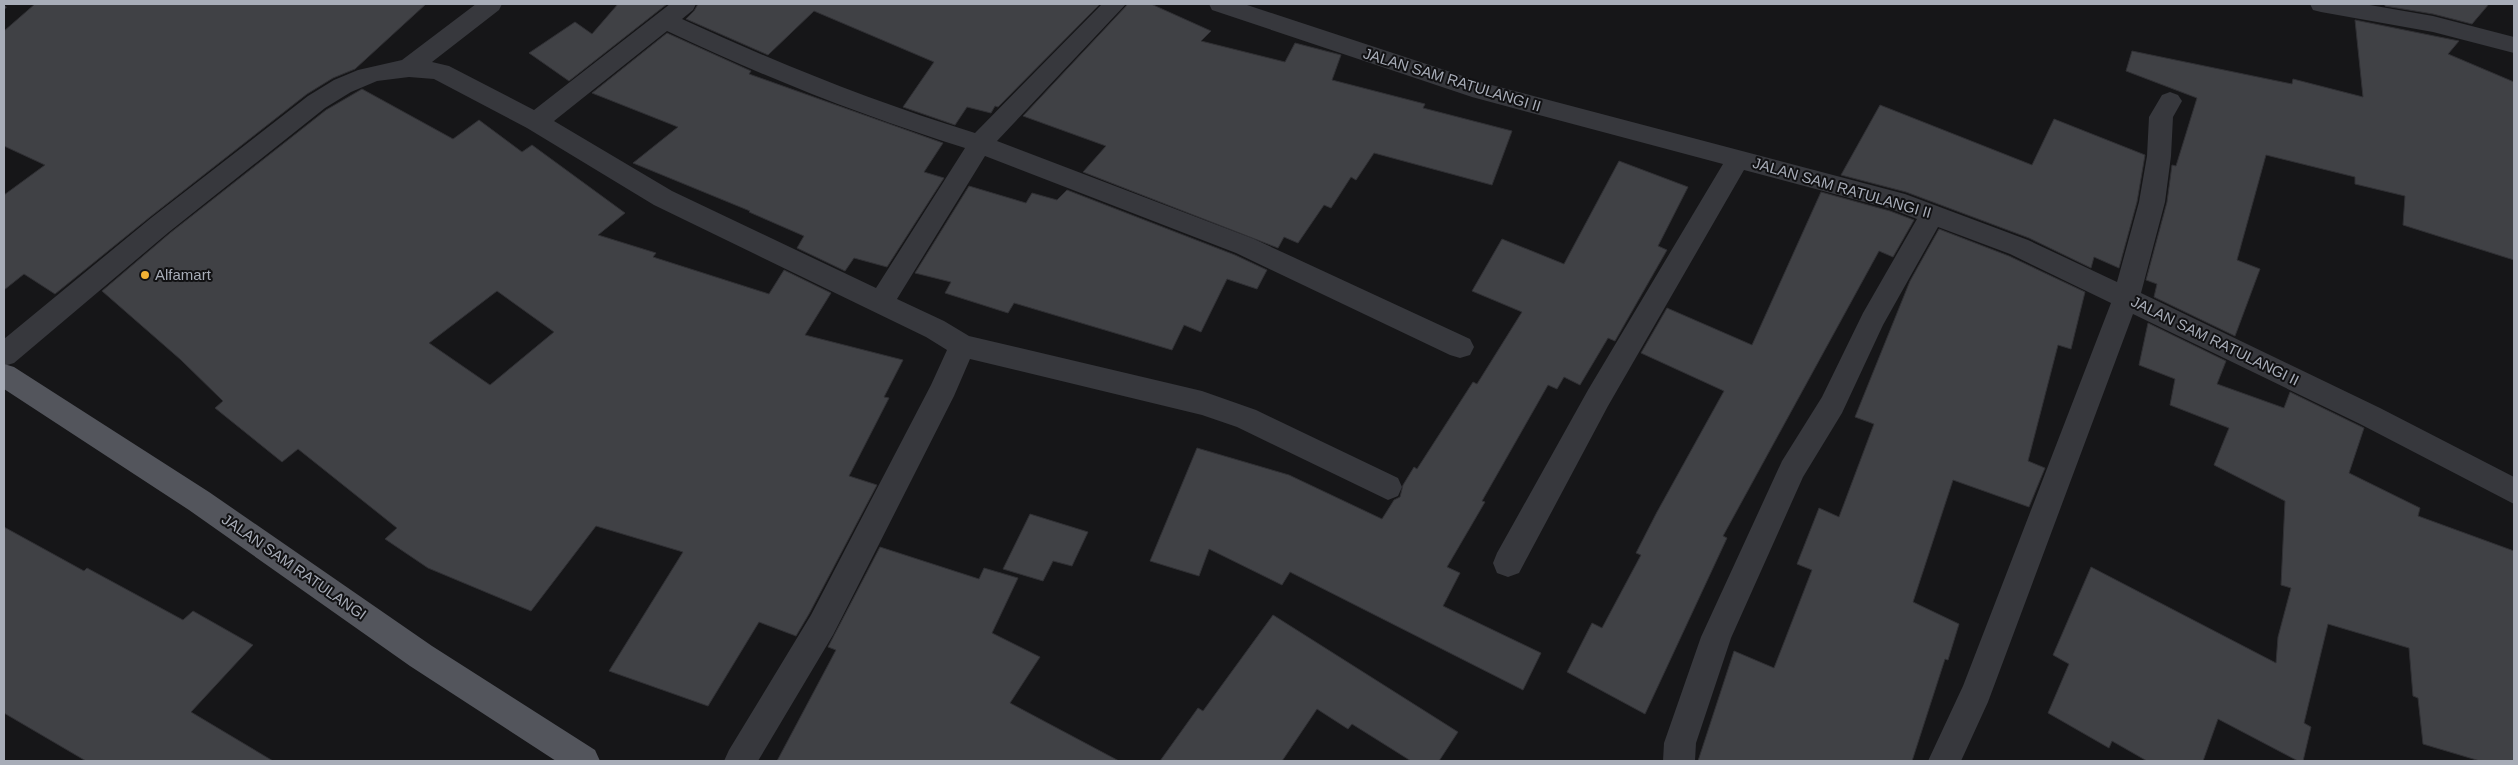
<svg xmlns="http://www.w3.org/2000/svg" width="2518" height="765" font-family="Helvetica,sans-serif">
	<style>
		.building { fill: #404145; stroke: #303034; fill-rule: evenodd }
		.lines { fill: none; stroke-linecap: round; stroke-linejoin: round }
		.path { stroke: #3d3f44; stroke-width: 3; stroke-dasharray: 2.5 4; stroke-linecap: butt }
		.minor { fill: #37383d; fill-rule: evenodd }
		.major { fill: #53555c; fill-rule: evenodd }
		.poi-dot { fill: #f2b134; stroke: #111113; stroke-width: 2 }
		.labels { text-anchor: middle; stroke-width: 4; stroke-linejoin: round; paint-order: stroke }
		.street-label { font-size: 15px; fill: #a8adb8; stroke: #111113 }
		.poi-label { font-size: 15px; fill: #a8adb8; stroke: #111113; text-anchor: start }
	</style>
	<rect width="100%" height="100%" fill="#161618"/>
	<path class="building" d="M35,4h391l-71,65 -22,9 -26,16 -157,123 -95,77 -31,-20 -20,16v-95l41,-30 -41,-19v-115z
		M618,4h49l-98,77 -40,-28 46,-31 17,12z
		M698,4h402l-102,103 -3,-1 -4,7 -24,-6 -12,18 -52,-18 31,-45 -120,-51 -46,44 -82,-36 8,-8z
		M1128,4h23l60,27 -10,10 84,21 10,-19 46,12 -9,25 93,24 -2,4 89,23 -20,54 -118,-32 -18,27 -5,-3 -20,31 -7,-3 -26,38 -14,-6 -6,11 -195,-76 23,-26 -83,-30z
		M2385,4h104l-17,20 -39,-10 -48,-8z
		M2355,20l104,21 -11,13 66,28v178l-111,-35 2,-29 -50,-12v-7l-89,-22 -29,105 23,9 -25,67 -81,-39 3,-13 -11,-4 21,-78 5,-37 4,1 21,-68 -71,-27 6,-20 160,33 1,-5 70,18z
		M667,33l84,38 -2,3 194,69 -19,29 20,6 -57,89 -33,-9 -9,13 -48,-23 7,-12 -55,-24 1,-1 -117,-48 45,-36 -86,-34z
		M362,89l91,50 26,-19 43,32 10,-7 93,68 -27,22 58,18 -3,4 116,37 15,-24 47,23 -26,42 98,25 -19,37 5,1 -40,78 28,9 -68,129 -13,22 -37,-14 -51,84 -99,-35 74,-119 -87,-26 -65,85 -103,-43 -43,-29 12,-11 -99,-79 -16,13 -67,-54 8,-7 -42,-41 -79,-69 68,-58 156,-123zM497,291l57,41 -64,53 -61,-42z
		M1880,105l152,60 22,-46 91,36 -8,47 -18,66 -25,-11 -3,11 -62,-30 -123,-46 -65,-17z
		M1619,161l69,26 -30,59 9,4 -52,91 -7,-3 -28,47 -16,-8 -7,12 -9,-4 -66,116 3,1 -38,65 13,6 -17,33 98,47 -18,37 -233,-118 -8,13 -73,-36 -10,27 -49,-15 47,-113 92,27 93,44 12,-19 6,-3 3,-12 11,-18 3,2 56,-87 4,2 45,-72 -50,-21 30,-52 62,25z
		M969,186l57,17 6,-10 25,7 10,-10 168,65 32,15 -10,19 -30,-10 -26,53 -17,-7 -12,25 -158,-47 -6,10 -63,-20 6,-11 -36,-9z
		M1821,192l69,19 24,9 -21,37 -14,-6 -156,285 4,2 -82,176 -78,-42 25,-49 10,5 39,-73 -5,-2 21,-41 67,-121 -83,-38 26,-45 85,37z
		M1939,229l70,27 76,36 -14,57 -13,-4 -30,116 17,7 -16,39 -76,-27 -40,122 46,22 -11,36 -3,-1 -33,102h-214l36,-110 40,17 38,-98 -15,-6 22,-56 20,9 35,-93 -19,-7 55,-136z
		M2148,323l78,38 -9,23 67,24 6,-16 74,36 -15,45 71,35 -2,8 96,35v210h-34l-57,-17 -5,-46 -5,-2 -4,-48 -81,-24 -24,99 7,4 -8,34h-5l-80,-42 -15,42h-56l-35,-20 -3,7 -61,-35 21,-49 -16,-9 38,-88 185,96 2,-26 13,-49 -10,-3 4,-84 -71,-36 15,-37 -59,-23 5,-26 -36,-14z
		M1030,514l58,18 -16,34 -19,-5 -10,20 -40,-12z
		M4,527l80,44 3,-3 96,52 10,-9 60,34 -62,67 82,49h-187l-82,-48z
		M880,547l99,32 5,-11 34,10 -26,55 48,24 -30,46 109,58h-342l59,-111 -8,-3z
		M1273,615l185,117 -19,29h-28l-59,-37 -4,5 -31,-20 -35,52h-122l38,-53 5,3z"/>
	<g class="lines">
		<path class="path" d="M4,8l4,-4"/>
		<path class="minor" d="M476,4h26l-3,6 -67,52 17,4 85,44 136,-106h26l-3,6 -11,9c95,44 192,83 293,114l127,-129h24l-129,137 257,98 216,100 4,8 -4,8 -10,3 -10,-3 -214,-102 -251,-97 -88,143 47,22 25,15 233,55 54,19 142,68 4,9 -4,9 -10,4 -151,-73 -35,-12 -232,-56 -16,37 -121,239 -75,126h-34l5,-11 82,-135 120,-230 16,-35 -21,-13 -272,-132 -127,-77 -93,-49 -25,-2 -32,4 -26,11 -26,16 -156,124 -155,131 -10,3v-27l147,-121 157,-122 26,-16 24,-10 44,-10zM667,31c97,46 195,85 298,117l-89,140 -204,-97 -118,-70z
			M1209,4h35l240,79 421,111 123,46 89,42 22,-80 8,-46 2,-39 13,-22 8,-3 8,3 4,6 -9,16 -2,39 -6,46 -24,91 239,115 134,69v27l-154,-80 -227,-110 -145,388 -27,59h-33l35,-75 148,-383 -101,-49 -72,-27 -55,98 -41,88 -39,64 -72,161 -35,105 -1,18h-32l1,-18 37,-106 81,-176 40,-64 41,-84 54,-94 -26,-10 -147,-39 -136,236 -89,167 -11,4 -11,-4 -4,-10 4,-10 91,-163 135,-226 -251,-67 -260,-87z
			M2310,4h54l69,12 81,21v16l-81,-21 -112,-20 -8,-2z"/>
		<path class="major" d="M4,364l10,3 195,125 223,154 163,104 5,11h-44l-146,-95 -221,-156 -185,-121z"/>
	</g>
	<circle class="poi-dot" cx="145" cy="275" r="5"/>
	<g class="labels">
		<g class="street-label">
			<text transform="translate(1452 80) rotate(17)" y="5">JALAN SAM RATULANGI II</text>
			<text transform="translate(1842 188) rotate(16)" y="5">JALAN SAM RATULANGI II</text>
			<text transform="translate(2215 341) rotate(26)" y="5">JALAN SAM RATULANGI II</text>
			<text transform="translate(294 567) rotate(35)" y="5">JALAN SAM RATULANGI</text>
		</g>
		<g class="poi-label">
			<text x="155" y="280">Alfamart</text>
		</g>
	</g>
	<rect width="2518" height="765" fill="none" stroke="#a8adb8" stroke-width="10"/>
</svg>
